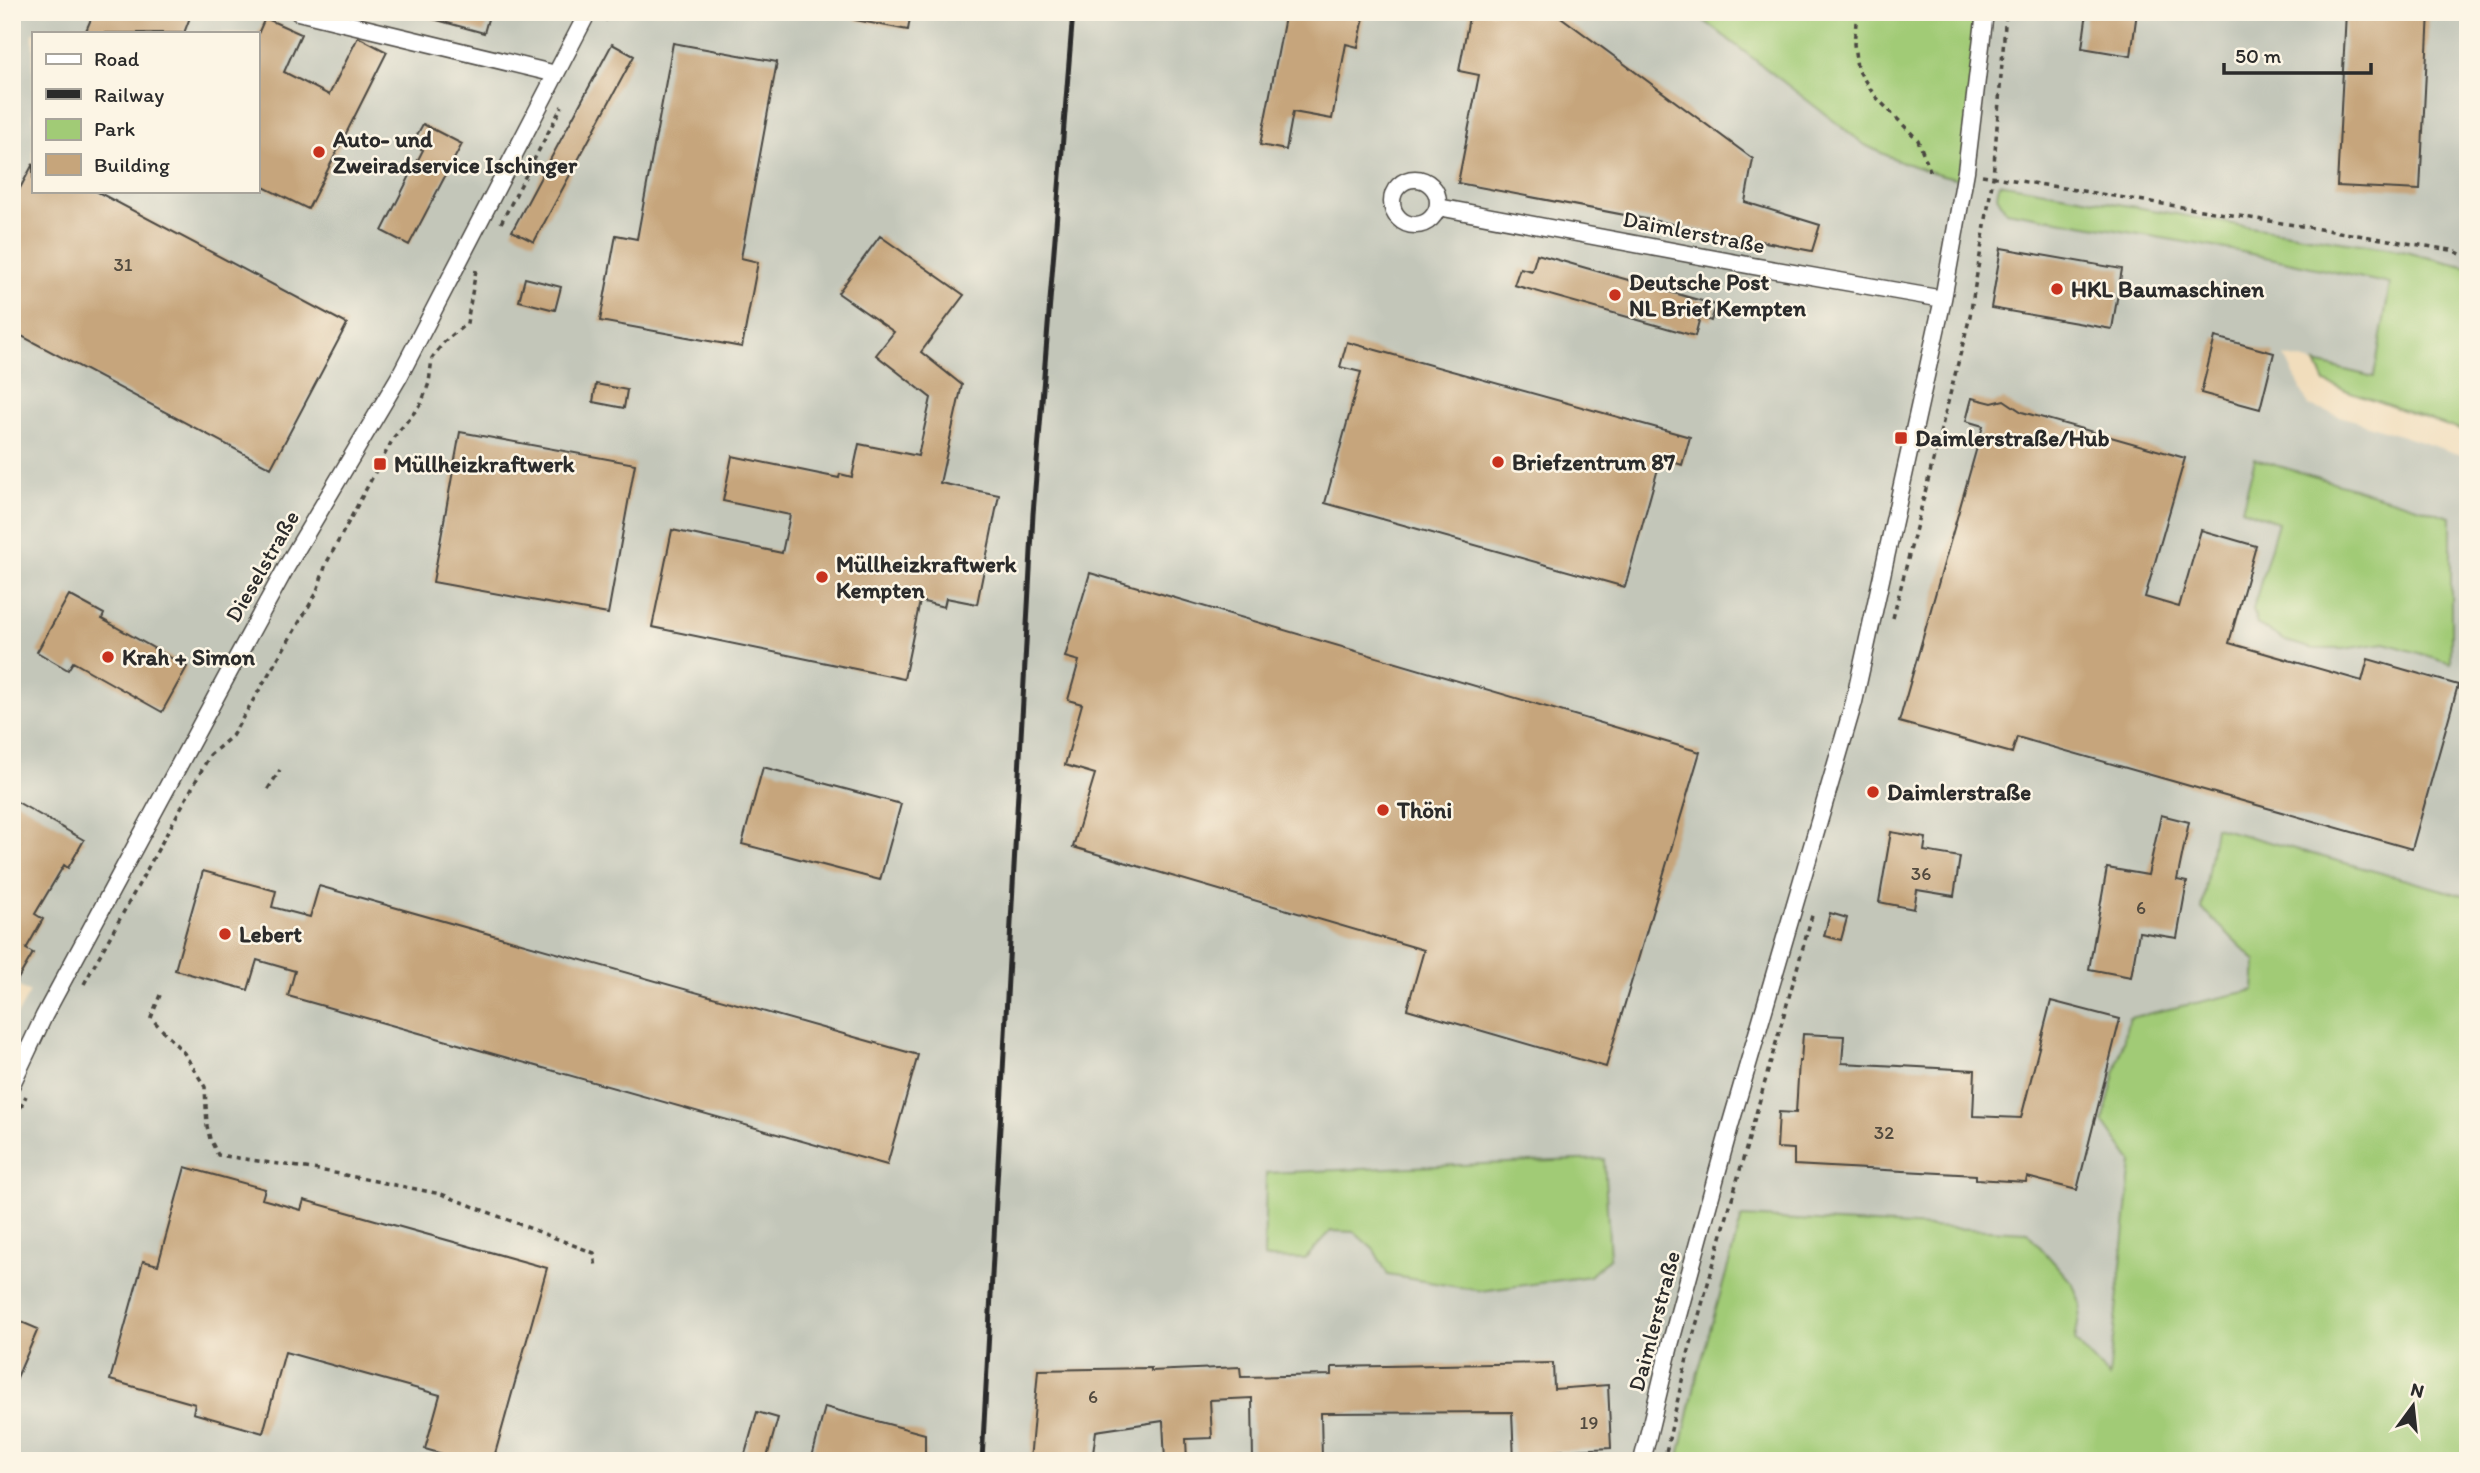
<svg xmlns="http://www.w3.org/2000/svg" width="2480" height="1473" font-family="Itim,sans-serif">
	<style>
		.industrial { fill: #c3c6b9; fill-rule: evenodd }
		.green { fill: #a1cb76; stroke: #667b50; stroke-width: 2 }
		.building { fill: #c6a57b }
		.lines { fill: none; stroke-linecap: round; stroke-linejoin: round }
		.street-casing { stroke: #494641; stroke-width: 19 }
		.path { stroke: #494641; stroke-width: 3.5; stroke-dasharray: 5 5; stroke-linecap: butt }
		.street { stroke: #fff; stroke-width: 16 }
		.rail { stroke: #2b2b2b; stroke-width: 5 }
		.poi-dot { fill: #c8321e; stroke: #fcf5e5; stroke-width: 2.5 }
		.labels { text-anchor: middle; stroke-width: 5; stroke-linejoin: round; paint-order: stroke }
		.number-label { font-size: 19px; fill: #524a3f }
		.poi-label { font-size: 23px; font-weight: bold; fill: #2b2b2b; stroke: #fcf5e5; text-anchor: start }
		.street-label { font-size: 23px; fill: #2b2b2b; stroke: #fcf5e5 }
	</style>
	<rect width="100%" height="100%" fill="#fcf5e5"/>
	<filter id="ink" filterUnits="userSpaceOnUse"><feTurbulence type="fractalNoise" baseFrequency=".0143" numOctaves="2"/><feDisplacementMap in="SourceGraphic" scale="14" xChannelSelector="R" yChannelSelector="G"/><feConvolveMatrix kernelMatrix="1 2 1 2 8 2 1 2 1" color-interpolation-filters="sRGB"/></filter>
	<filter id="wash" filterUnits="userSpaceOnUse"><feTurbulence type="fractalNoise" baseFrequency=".00686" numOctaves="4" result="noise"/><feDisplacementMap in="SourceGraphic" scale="28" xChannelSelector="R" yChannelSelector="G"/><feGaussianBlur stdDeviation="1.57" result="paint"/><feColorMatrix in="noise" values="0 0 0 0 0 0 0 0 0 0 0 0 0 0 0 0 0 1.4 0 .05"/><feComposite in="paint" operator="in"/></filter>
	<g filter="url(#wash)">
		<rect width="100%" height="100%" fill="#f1ddbc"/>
		<path class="industrial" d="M12,12h2456v255l-75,-18 -143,-22 -13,24 154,33 -17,94 -89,-22 24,50 159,51v440l-253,-69 -13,81 54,53 -2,29 -151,130 29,41 -23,216 -34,-37 6,-36 -339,-88 -45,159 -19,85h-1666v-437l18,-32 -18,-8v-858l5,-11 -5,-3zM33,33h224v158h-224z"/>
		<path class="green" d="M1693,12h292l-21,168c-35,-7 -66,-18 -99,-35z
			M1999,183l251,44 143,22 75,18v166l-143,-50 -9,-20 58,14 16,-93 -153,-33 -231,-40 -9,-15z
			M2255,459l196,58v146l-66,-20 -42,6h-30l-27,-8 -29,-17 -4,-15 25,-87 -36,-13z
			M2215,827l253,70v564h-790l19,-85 45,-159 285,15 46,52 8,21 -6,36 34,36 23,-215 -29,-41 26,-103 125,-28 2,-29 -54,-52z
			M1604,1159l6,98 -20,19 -109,15 -93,-16 -14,-25 -20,-18 -23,-1 -26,28 -41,-1 2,-85z"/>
		<g id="blocks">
			<path class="building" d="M94,12h98l-8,21h-99z
				M427,12h63l-6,21 -58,-16z
				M856,12h55l-3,18 -53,-10z
				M1286,12h79l-7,35 -12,-3 -14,75 -39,-7 -7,38 -26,-5z
				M1470,12h84l199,147 -8,43 75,23 -8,26 -354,-68 21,-108 -20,-4z
				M2087,12h50l-6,44 -49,-8z
				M2346,12h83l-9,178 -83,-4z
				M265,18l36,16 -17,38 45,23 29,-58 29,15 -79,157 -51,-25v-148z
				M673,43l104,19 -36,196 17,4 -16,85 -142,-26 16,-86 21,4z
				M612,44l22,12 -100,186 -22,-11z
				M423,124l39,20 -53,101 -27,-14 41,-81 -11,-6z
				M33,164v27h63l251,133 -76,144 -259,-137v-128z
				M880,236l84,59 -43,57 41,33 -22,98 59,12 -22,109 -31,-6 -2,9 -24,-6 -16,78 -252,-52 20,-97 110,23 8,-38 -67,-14 9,-45 107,22 1,-4 12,3 7,-33 59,12 13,-58 -55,-43 18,-23 -56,-39z
				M2001,248l121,21 -10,60 -121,-21z
				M1537,254l179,51 -5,16 -11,-4 -5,19 -181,-51 6,-17 12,3z
				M525,278l36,9 -6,23 -36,-9z
				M2215,337l59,16 -14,56 -59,-16z
				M1347,342l343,95 -8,28 -21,-7 -36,129 -300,-84 36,-131 -21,-5z
				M596,384l31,6 -3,18 -31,-6z
				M1972,398l20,5 12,-3 18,12 163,46 -40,139 34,10 22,-77 55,16 -27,97 133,38 6,-22 90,26 -46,164 -395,-112 -5,16 -113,-31 84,-296 -17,-5z
				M460,432l175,32 -27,150 -175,-32z
				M1090,573l610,179 -94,315 -199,-58 17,-59 -351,-103 22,-73 -30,-9 17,-61 -14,-4 11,-39 -14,-4z
				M69,595l35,19 -2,5 85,48 -25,45 -89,-50 -5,8 -31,-18z
				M763,767l138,37 -21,76 -138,-36z
				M12,799l72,41 -16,28 -4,-3 -29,49 8,5 -17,30 7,4 -21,36z
				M2161,815l28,7 -12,58 10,2 -10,56 -38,-6 -8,45 -42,-8 18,-101 41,7z
				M1891,832l35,6 -2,13 36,6 -6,39 -37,-6 -3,19 -35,-7z
				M203,871l73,20 -4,16 38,10 9,-31 599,169 -31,110 -599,-169 7,-25 -38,-11 -9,30 -73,-20z
				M1830,913l17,5 -6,22 -17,-4z
				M2051,1001l69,18 -43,171 -50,-13 -1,5 -50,-3v-4l-182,-10v-16l-17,-1 2,-36 17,1 3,-52h2l2,-27 41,2 -2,27 133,7 -2,46 48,2z
				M185,1167l80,22 -3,10 39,11 3,-10 243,68 -54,193h-26l-42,-12 15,-54 -155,-43 -22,81 -70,-20 2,-9 -85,-24 33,-119 15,4z
				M12,1318l26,11 -26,60z
				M1553,1363l1,26 54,-4 3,63 -56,3v10h-41l-2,-49 -191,1 1,46 -69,2 -1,-63 -42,2 2,38 -26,1 1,22h-22l-2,-40 -67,10 -4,30h-62l8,-91 113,-2v3l89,-4 1,10 91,-2v-8z
				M825,1407l100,27v27h-114z
				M757,1412l21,6 -12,43h-23z"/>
		</g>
	</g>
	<g filter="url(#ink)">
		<use href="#blocks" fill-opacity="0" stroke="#494641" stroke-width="2"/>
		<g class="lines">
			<defs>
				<path id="street" d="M298,12l258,62
					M1392 202a23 23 0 1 1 46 0a23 23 0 1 1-46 0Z
					M1438,207l315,59 190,33
					M12,1084l32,-68 190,-353 53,-97 112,-189 189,-365
					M1642,1461l28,-116 60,-219 124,-424 89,-403 23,-128 19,-159"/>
			</defs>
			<use href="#street" class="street-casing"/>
			<path class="path" d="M1857,12l-3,32 3,24 17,27 44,45 13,33
				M605,21l4,-9
				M1982,175l469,75 17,7
				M501,223l61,-117
				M1893,618l77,-302 23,-139 13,-165
				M268,789l12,-19
				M84,984l126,-229 22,-19 84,-142 10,-30 68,-127 27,-33 8,-21 3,-25 12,-16 23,-19 9,-53
				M160,995l-9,23 33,35 21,34 2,39 3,13 8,16 101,15 122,24 153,59 2,16
				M12,1126l14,-30
				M1664,1461l24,-107 125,-442"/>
			<use href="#street" class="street"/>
			<path class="rail" d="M982,1461l51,-947 40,-502"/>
		</g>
	</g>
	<g class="poi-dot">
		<circle cx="319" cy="152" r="7"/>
		<circle cx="2057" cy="289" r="7"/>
		<circle cx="1615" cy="295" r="7"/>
		<rect x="1894" y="431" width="14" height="14" rx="3.5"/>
		<circle cx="1498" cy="462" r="7"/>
		<rect x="373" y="457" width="14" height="14" rx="3.5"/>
		<circle cx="822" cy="577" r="7"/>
		<circle cx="108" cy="657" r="7"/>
		<circle cx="1873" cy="792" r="7"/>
		<circle cx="1383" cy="810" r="7"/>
		<circle cx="225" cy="934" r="7"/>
	</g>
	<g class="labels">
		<g class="number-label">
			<text x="123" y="271">31</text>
			<text x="1921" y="880">36</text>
			<text x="2141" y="914">6</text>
			<text x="1884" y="1139">32</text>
			<text x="1093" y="1403">6</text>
			<text x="1589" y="1429">19</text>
		</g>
		<g class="poi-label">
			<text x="333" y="147">Auto- und<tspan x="333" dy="26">Zweiradservice Ischinger</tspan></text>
			<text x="1629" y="290">Deutsche Post<tspan x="1629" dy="26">NL Brief Kempten</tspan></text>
			<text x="2071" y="297">HKL Baumaschinen</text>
			<text x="1915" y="446">Daimlerstraße/Hub</text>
			<text x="1512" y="470">Briefzentrum 87</text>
			<text x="394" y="472">Müllheizkraftwerk</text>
			<text x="836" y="572">Müllheizkraftwerk<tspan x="836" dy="26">Kempten</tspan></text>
			<text x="122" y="665">Krah + Simon</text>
			<text x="1887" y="800">Daimlerstraße</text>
			<text x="1397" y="818">Thöni</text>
			<text x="239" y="942">Lebert</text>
		</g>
		<g class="street-label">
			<text transform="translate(1694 232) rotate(11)" y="8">Daimlerstraße</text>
			<text transform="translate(262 566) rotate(-60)" y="8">Dieselstraße</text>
			<text transform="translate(1654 1321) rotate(-75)" y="8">Daimlerstraße</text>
		</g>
	</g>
	<rect width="2480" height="1473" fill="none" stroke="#fcf5e5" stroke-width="42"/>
	<rect x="32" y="32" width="228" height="161" fill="#fcf5e5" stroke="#a8a49b" stroke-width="2"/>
	<rect x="46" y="54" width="35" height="10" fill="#ffffff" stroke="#a8a49b" stroke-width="2"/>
	<text x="94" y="66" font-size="21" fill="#2b2b2b">Road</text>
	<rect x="46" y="89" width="35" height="10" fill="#2b2b2b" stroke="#a8a49b" stroke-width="2"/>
	<text x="94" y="102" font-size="21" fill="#2b2b2b">Railway</text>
	<rect x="46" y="119" width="35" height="21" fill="#a1cb76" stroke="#a8a49b" stroke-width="2"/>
	<text x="94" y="136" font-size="21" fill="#2b2b2b">Park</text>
	<rect x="46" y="154" width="35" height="21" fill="#c6a57b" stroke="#a8a49b" stroke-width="2"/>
	<text x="94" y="172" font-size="21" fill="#2b2b2b">Building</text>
	<g transform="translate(2413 1406) rotate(15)" stroke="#fcf5e5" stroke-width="5" paint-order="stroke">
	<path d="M0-5L12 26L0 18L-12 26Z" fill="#2b2b2b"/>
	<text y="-10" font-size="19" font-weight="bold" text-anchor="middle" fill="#2b2b2b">N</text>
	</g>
	<path d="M2224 63v10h147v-10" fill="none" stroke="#2b2b2b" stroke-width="3.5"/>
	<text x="2235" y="63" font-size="21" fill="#2b2b2b" stroke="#fcf5e5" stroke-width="5" paint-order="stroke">50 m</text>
</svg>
